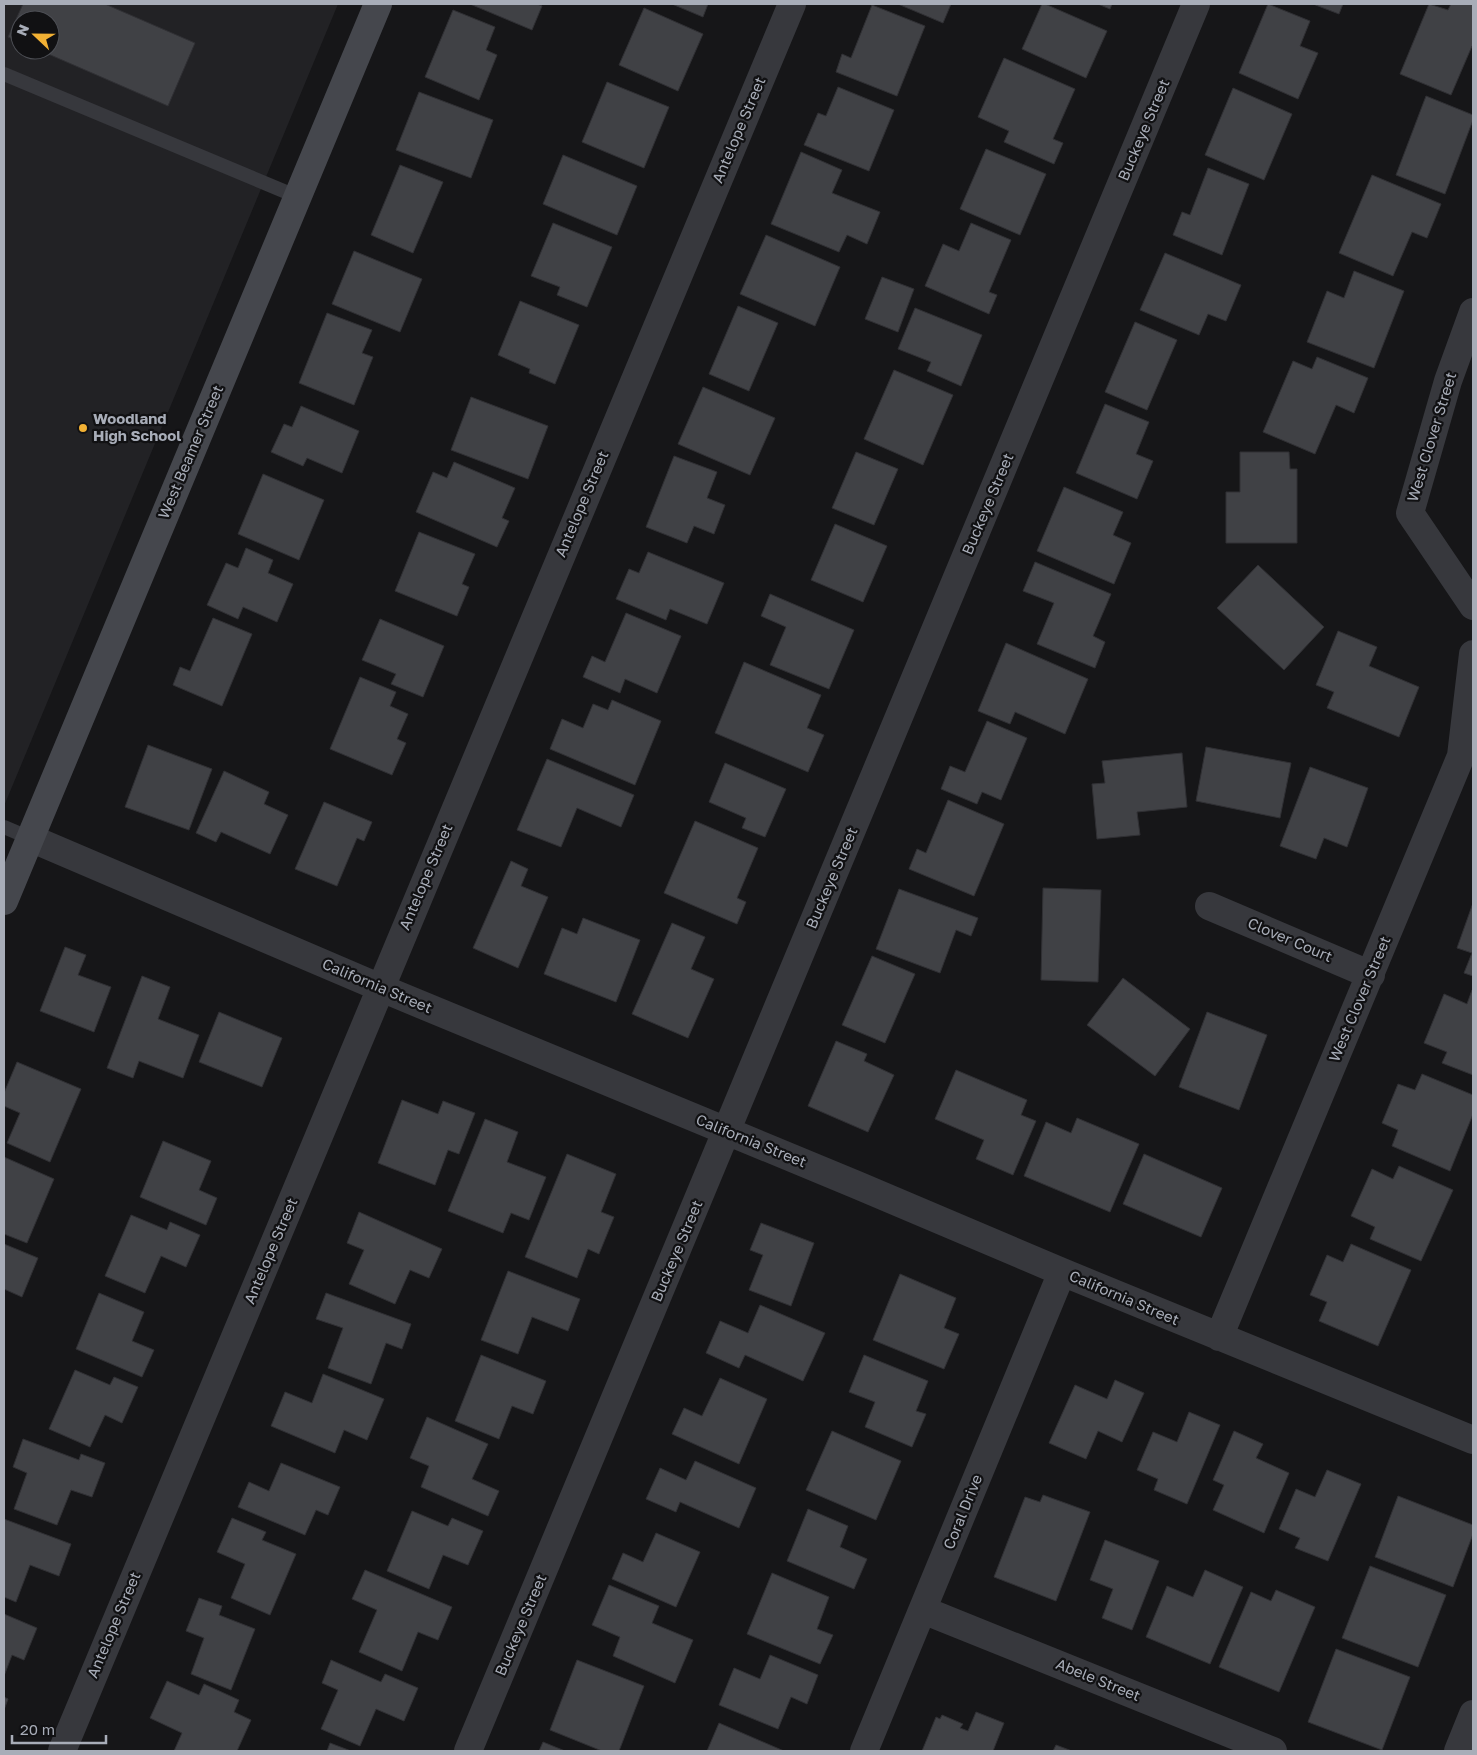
<svg xmlns="http://www.w3.org/2000/svg" width="1477" height="1755" font-family="'Golos Text',sans-serif">
	<style>
		.built { fill: #222225; fill-rule: evenodd }
		.building { fill: #404145; stroke: #303034 }
		.lines { fill: none; stroke-linecap: round; stroke-linejoin: round }
		.lane { stroke: #37383d; stroke-width: 14 }
		.street { stroke: #37383d; stroke-width: 28 }
		.secondary { stroke: #45474d; stroke-width: 28 }
		.poi-dot { fill: #f2b134; stroke: #111113; stroke-width: 2 }
		.labels { text-anchor: middle; stroke-width: 4.5; stroke-linejoin: round; paint-order: stroke }
		.street-label { font-size: 15px; fill: #a8adb8; stroke: #111113 }
		.poi-label { font-size: 15px; font-weight: bold; fill: #a8adb8; stroke: #111113; text-anchor: start }
	</style>
	<rect width="100%" height="100%" fill="#161618"/>
	<path class="built" d="M4,4h334l-334,802zM20,20h30v30h-30z"/>
	<path class="building" d="M23,4h82l90,39 -27,63 -129,-56h11v-30h-30v22l-12,-5z
		M470,4h67l5,2 -10,24z
		M672,4h36l-5,13z
		M898,4h53l-8,19z
		M1042,4h3l62,27 -21,47 -64,-29z
		M1098,4h14l-2,5z
		M1268,4l42,17 -10,25 18,7 -20,46 -59,-26z
		M1313,4h30l-4,10z
		M1429,4l19,6 3,-6h22v43l-1,-1 -21,49 -51,-21z
		M872,5l53,21 -28,70 -61,-24 6,-18 9,4z
		M644,8l59,26 -25,57 -59,-26z
		M453,10l42,17 -9,23 11,5 -18,45 -54,-23z
		M1004,58l71,31 -22,50 10,4 -9,21 -50,-22 5,-11 -31,-14z
		M607,82l62,25 -25,61 -62,-26z
		M838,87l56,23 -25,61 -65,-26 14,-32 8,3z
		M1233,88l59,26 -28,66 -59,-25z
		M419,92l74,28 -22,58 -75,-28z
		M1426,96l47,19v5l-28,74 -49,-19z
		M986,149l60,25 -26,61 -60,-26z
		M801,152l41,18 -10,23 48,19 -13,32 -20,-9 -8,17 -68,-28z
		M563,155l74,31 -20,49 -74,-31z
		M400,165l43,17 -30,71 -42,-18z
		M1208,168l41,16 -27,71 -49,-20 9,-23 8,3z
		M1372,175l69,29 -14,34 -15,-6 -19,44 -54,-23z
		M553,223l59,24 -25,60 -30,-12 3,-8 -29,-11z
		M971,223l40,17 -22,52 8,3 -8,19 -64,-28 18,-42 16,7z
		M766,235l74,32 -25,59 -75,-32z
		M354,251l68,28 -22,53 -68,-28z
		M1165,253l76,32 -15,36 -18,-7 -9,21 -59,-25z
		M1354,271l50,20 -30,77 -67,-26 20,-51 17,7z
		M882,277l32,12 -16,43 -33,-13z
		M520,301l59,24 -24,59 -26,-11 1,-4 -32,-14z
		M738,306l40,17 -29,68 -40,-17z
		M915,308l67,27 -21,51 -34,-15 4,-9 -33,-13z
		M327,313l45,17 -10,23 11,4 -19,48 -55,-22z
		M1135,322l42,18 -30,70 -42,-18z
		M1317,357l51,21 -14,35 -18,-8 -21,49 -52,-22 30,-71 19,8z
		M894,370l59,25 -30,70 -59,-26z
		M703,387l72,31 -25,57 -72,-31z
		M471,397l77,29 -20,53 -77,-29z
		M1105,404l44,18 -13,32 17,7 -16,38 -61,-26z
		M301,406l58,25 -17,42 -35,-15 -4,8 -32,-14 13,-28 8,3z
		M856,452l42,17 -24,56 -42,-17z
		M1240,452h49l1,17h7v74h-71v-51h14z
		M674,456l43,16 -10,26 18,7 -11,29 -20,-8 -7,17 -41,-16z
		M454,462l61,26 -13,30 7,3 -12,26 -81,-35 17,-40 14,6z
		M263,474l61,26 -25,60 -61,-26z
		M1064,487l59,25 -10,23 18,8 -17,41 -77,-33z
		M835,524l52,22 -24,56 -52,-22z
		M419,532l56,22 -13,30 7,3 -12,29 -62,-25z
		M246,548l27,12 -5,13 25,11 -16,38 -34,-15 -5,12 -31,-14 19,-42 12,5z
		M648,552l76,31 -17,41 -37,-15 -4,11 -50,-21 13,-30 10,4z
		M1035,562l76,32 -18,42 12,6 -10,26 -58,-24 17,-41 -31,-12z
		M1258,565l66,62 -40,43 -67,-62z
		M770,594l84,36 -25,59 -59,-24 16,-38 -25,-11z
		M626,613l55,23 -24,57 -32,-14 -5,14 -37,-16 9,-21 13,6z
		M213,618l39,16 -30,72 -49,-21 7,-18 10,4z
		M380,619l64,27 -21,51 -32,-13 5,-10 -34,-14z
		M1338,631l39,16 -8,19 50,21 -20,50 -72,-29 7,-16 -18,-7z
		M1006,643l82,36 -23,55 -50,-22 -5,12 -32,-13z
		M744,662l77,33 -14,33 17,7 -16,37 -93,-39z
		M360,677l36,15 -6,14 18,8 -11,25 9,4 -14,32 -62,-26z
		M612,700l49,21 -26,64 -85,-36 12,-30 21,9 10,-24 15,6z
		M987,721l40,17 -26,62 -19,-8 -5,12 -36,-15 9,-23 15,6z
		M148,745l64,24 -23,61 -64,-23z
		M1206,747l85,16 -11,55 -84,-17z
		M1182,753l5,54 -50,5 3,23 -43,4 -5,-55 13,-1 -3,-22z
		M547,759l87,36 -13,32 -44,-19 -16,39 -44,-17z
		M725,763l61,26 -21,48 -23,-9 4,-10 -37,-16z
		M1310,767l58,21 -21,59 -23,-9 -8,21 -36,-13z
		M224,771l45,21 -5,12 24,11 -18,39 -49,-22 -5,10 -20,-9z
		M948,800l56,24 -30,72 -65,-27 8,-20 9,4z
		M324,802l48,20 -8,19 -7,-3 -20,48 -42,-17z
		M695,821l63,27 -21,50 9,4 -9,22 -73,-31z
		M511,861l17,8 -7,17 27,11 -30,71 -45,-20z
		M1043,888l58,2 -3,92 -57,-2z
		M899,889l79,29 -7,18 -15,-6 -16,43 -64,-24z
		M1473,903v73l-9,-3 8,-20 -15,-5z
		M583,918l57,22 -24,62 -72,-28 18,-46 15,6z
		M672,923l33,14 -14,32 23,10 -26,59 -56,-24z
		M65,947l21,8 -8,20 33,12 -17,45 -54,-21z
		M872,956l43,18 -30,69 -43,-18z
		M142,976l28,11 -12,32 41,16 -16,43 -44,-17 -6,17 -26,-10z
		M1123,978l67,51 -35,47 -68,-51z
		M1472,990l1,1v84l-31,-12 5,-11 -23,-9 20,-49 23,10z
		M219,1012l63,26 -20,49 -63,-25z
		M1207,1012l60,23 -28,75 -60,-23z
		M836,1041l31,13 -3,7 30,14 -26,57 -60,-26z
		M17,1062l64,27 -31,73 -43,-19 13,-30 -16,-7v-13z
		M956,1070l71,30 -6,15 15,6 -23,54 -37,-16 8,-19 -49,-21z
		M1422,1074l51,21v19l-23,57 -58,-25 6,-16 -16,-7 16,-39 17,6z
		M402,1100l36,14 5,-13 32,12 -16,41 -11,-4 -13,35 -57,-22z
		M1077,1118l62,26 -29,68 -86,-36 22,-54 25,11z
		M485,1119l33,13 -11,30 39,15 -17,43 -18,-7 -8,20 -55,-22z
		M163,1141l48,20 -12,29 18,8 -11,27 -66,-28z
		M567,1154l49,20 -15,38 13,5 -15,37 -11,-5 -11,29 -52,-21z
		M1144,1154l78,34 -21,49 -78,-33z
		M4,1157l50,22 -27,64 -23,-9z
		M1399,1166l54,24 -32,71 -51,-22 5,-12 -24,-11 21,-47 21,10z
		M359,1212l83,37 -13,29 -19,-8 -15,34 -46,-20 15,-34 -17,-7z
		M131,1215l36,15 3,-8 30,13 -14,32 -25,-11 -16,37 -40,-17z
		M761,1223l53,20 -23,63 -42,-16 14,-35 -13,-5z
		M4,1244l34,14 -16,39 -18,-8z
		M1351,1244l60,26 -33,76 -59,-25 8,-19 -17,-7 17,-40 16,7z
		M508,1271l72,28 -12,32 -36,-14 -14,37 -37,-14z
		M900,1274l56,24 -12,30 15,6 -15,35 -71,-29z
		M99,1293l45,19 -12,29 22,9 -12,27 -66,-28z
		M326,1293l85,31 -9,25 -16,-6 -15,41 -43,-16 15,-40 -27,-9z
		M760,1305l65,28 -22,48 -58,-26 -6,13 -33,-15 14,-32 28,12z
		M481,1355l65,26 -13,33 -21,-8 -13,33 -44,-18z
		M864,1355l64,26 -12,30 10,3 -14,33 -47,-20 10,-25 -26,-10z
		M75,1370l35,15 4,-8 24,10 -16,36 -17,-8 -15,32 -41,-18z
		M323,1374l61,25 -17,41 -23,-10 -9,23 -64,-27 14,-34 27,11z
		M720,1378l47,21 -28,65 -67,-30 12,-26 18,8z
		M1115,1380l29,13 -22,49 -24,-11 -12,28 -37,-16 26,-58 32,14z
		M1189,1412l31,13 -33,79 -33,-14 4,-11 -21,-9 16,-38 24,10z
		M427,1417l61,27 -16,35 27,12 -11,25 -67,-29 8,-21 -19,-8z
		M832,1431l69,30 -25,59 -70,-30z
		M1234,1431l29,13 -7,14 33,15 -25,60 -51,-23 11,-25 -11,-5z
		M23,1439l56,21 2,-6 24,9 -13,34 -21,-7 -14,35 -43,-16 13,-36 -14,-6z
		M695,1461l61,27 -17,40 -59,-26 -4,10 -30,-13 14,-31 26,12z
		M281,1463l59,24 -12,28 -12,-5 -11,25 -67,-28 11,-25 20,9z
		M1327,1470l34,14 -33,77 -33,-13 5,-10 -21,-9 17,-40 19,8z
		M1043,1495l47,17 -34,89 -62,-24 31,-80 15,5z
		M1398,1496l75,29v9l-20,53 -78,-30z
		M808,1509l40,17 -8,21 27,12 -13,30 -67,-28z
		M412,1511l36,15 4,-8 31,13 -15,34 -25,-10 -14,34 -42,-18z
		M232,1518l34,14 -4,8 34,14 -26,61 -39,-17 14,-34 -28,-12z
		M4,1519l67,25 -12,32 -29,-11 -14,37 -12,-5z
		M656,1533l44,19 -24,55 -64,-28 11,-26 20,9z
		M1105,1540l54,21 -27,69 -30,-12 11,-29 -23,-9z
		M1370,1566l76,29 -28,72 -76,-29z
		M365,1570l87,37 -14,33 -20,-8 -16,39 -43,-19 18,-42 -25,-11z
		M1205,1570l38,17 -33,77 -64,-27 21,-51 26,11z
		M772,1573l57,24 -12,32 16,6 -13,29 -73,-30z
		M609,1585l50,21 -7,17 41,17 -18,43 -62,-27 7,-19 -28,-12z
		M1276,1590l39,17 -36,85 -60,-25 32,-75 20,9z
		M199,1598l23,8 -3,9 36,14 -24,61 -40,-16 13,-36 -18,-7z
		M4,1614l33,14 -13,32 -12,-5 -8,21z
		M1336,1649l74,28 -28,73 -74,-28z
		M770,1655l48,20 -11,29 -16,-7 -13,32 -59,-24 15,-37 26,11z
		M331,1660l50,22 4,-8 33,14 -14,33 -28,-12 -16,37 -39,-17 17,-39 -16,-7z
		M577,1660l67,26 -25,65h-17l-52,-21z
		M167,1681l32,14 5,-11 35,16 -5,12 17,8 -14,31h-63l8,-18 -32,-15z
		M4,1697l4,2 -4,11z
		M976,1712l28,11 -11,28h-71l14,-34 4,2 2,-4 21,9 -3,4 8,3z
		M719,1723l65,28h-77z
		M543,1742l22,9h-26z
		M330,1743l21,8h-24z
		M1056,1745l16,6h-19z"/>
	<g class="lines">
		<path class="lane" d="M4,74l294,123
			M4,827l26,11"/>
		<path class="street" d="M1473,312l-25,69 -38,132 63,93
			M30,838l351,150 476,197 205,87 411,168
			M1209,906l162,69
			M1219,1337l242,-581 12,-102
			M923,1610l350,141
			M62,1751l730,-1747
			M468,1751l728,-1747
			M864,1751l198,-479
			M1458,1751l15,-37"/>
		<path class="secondary" d="M4,901l374,-897"/>
	</g>
	<circle class="poi-dot" cx="83" cy="428" r="5"/>
	<g class="labels">
		<g class="street-label">
			<text transform="translate(739 130) rotate(-67)" y="5">Antelope Street</text>
			<text transform="translate(1144 130) rotate(-67)" y="5">Buckeye Street</text>
			<text transform="translate(1432 437) rotate(-73)" y="5">West Clover Street</text>
			<text transform="translate(191 452) rotate(-67)" y="5">West Beamer Street</text>
			<text transform="translate(582 504) rotate(-67)" y="5">Antelope Street</text>
			<text transform="translate(988 504) rotate(-67)" y="5">Buckeye Street</text>
			<text transform="translate(426 877) rotate(-67)" y="5">Antelope Street</text>
			<text transform="translate(832 878) rotate(-67)" y="5">Buckeye Street</text>
			<text transform="translate(1290 940) rotate(23)" y="5">Clover Court</text>
			<text transform="translate(377 986) rotate(23)" y="5">California Street</text>
			<text transform="translate(1360 999) rotate(-67)" y="5">West Clover Street</text>
			<text transform="translate(751 1141) rotate(22)" y="5">California Street</text>
			<text transform="translate(271 1251) rotate(-67)" y="5">Antelope Street</text>
			<text transform="translate(677 1251) rotate(-67)" y="5">Buckeye Street</text>
			<text transform="translate(1124 1298) rotate(23)" y="5">California Street</text>
			<text transform="translate(963 1512) rotate(-68)" y="5">Coral Drive</text>
			<text transform="translate(114 1625) rotate(-67)" y="5">Antelope Street</text>
			<text transform="translate(521 1625) rotate(-67)" y="5">Buckeye Street</text>
			<text transform="translate(1098 1680) rotate(22)" y="5">Abele Street</text>
		</g>
		<g class="poi-label">
			<text x="93" y="424">Woodland<tspan x="93" dy="17">High School</tspan></text>
		</g>
	</g>
	<rect width="1477" height="1755" fill="none" stroke="#a8adb8" stroke-width="10"/>
	<g transform="translate(35 35) rotate(292)"><circle r="24" fill="#111113" stroke="#4d4f55"/>
	<path d="M0-4L9 19L0 12L-9 19Z" fill="#f2b134"/>
	<text y="-8" font-size="14" font-weight="bold" text-anchor="middle" fill="#a8adb8">N</text>
	</g>
	<path d="M12 1735v8h94v-8" fill="none" stroke="#a8adb8" stroke-width="2.5"/>
	<text x="20" y="1735" font-size="15" fill="#a8adb8" stroke="#111113" stroke-width="4" paint-order="stroke">20 m</text>
</svg>
